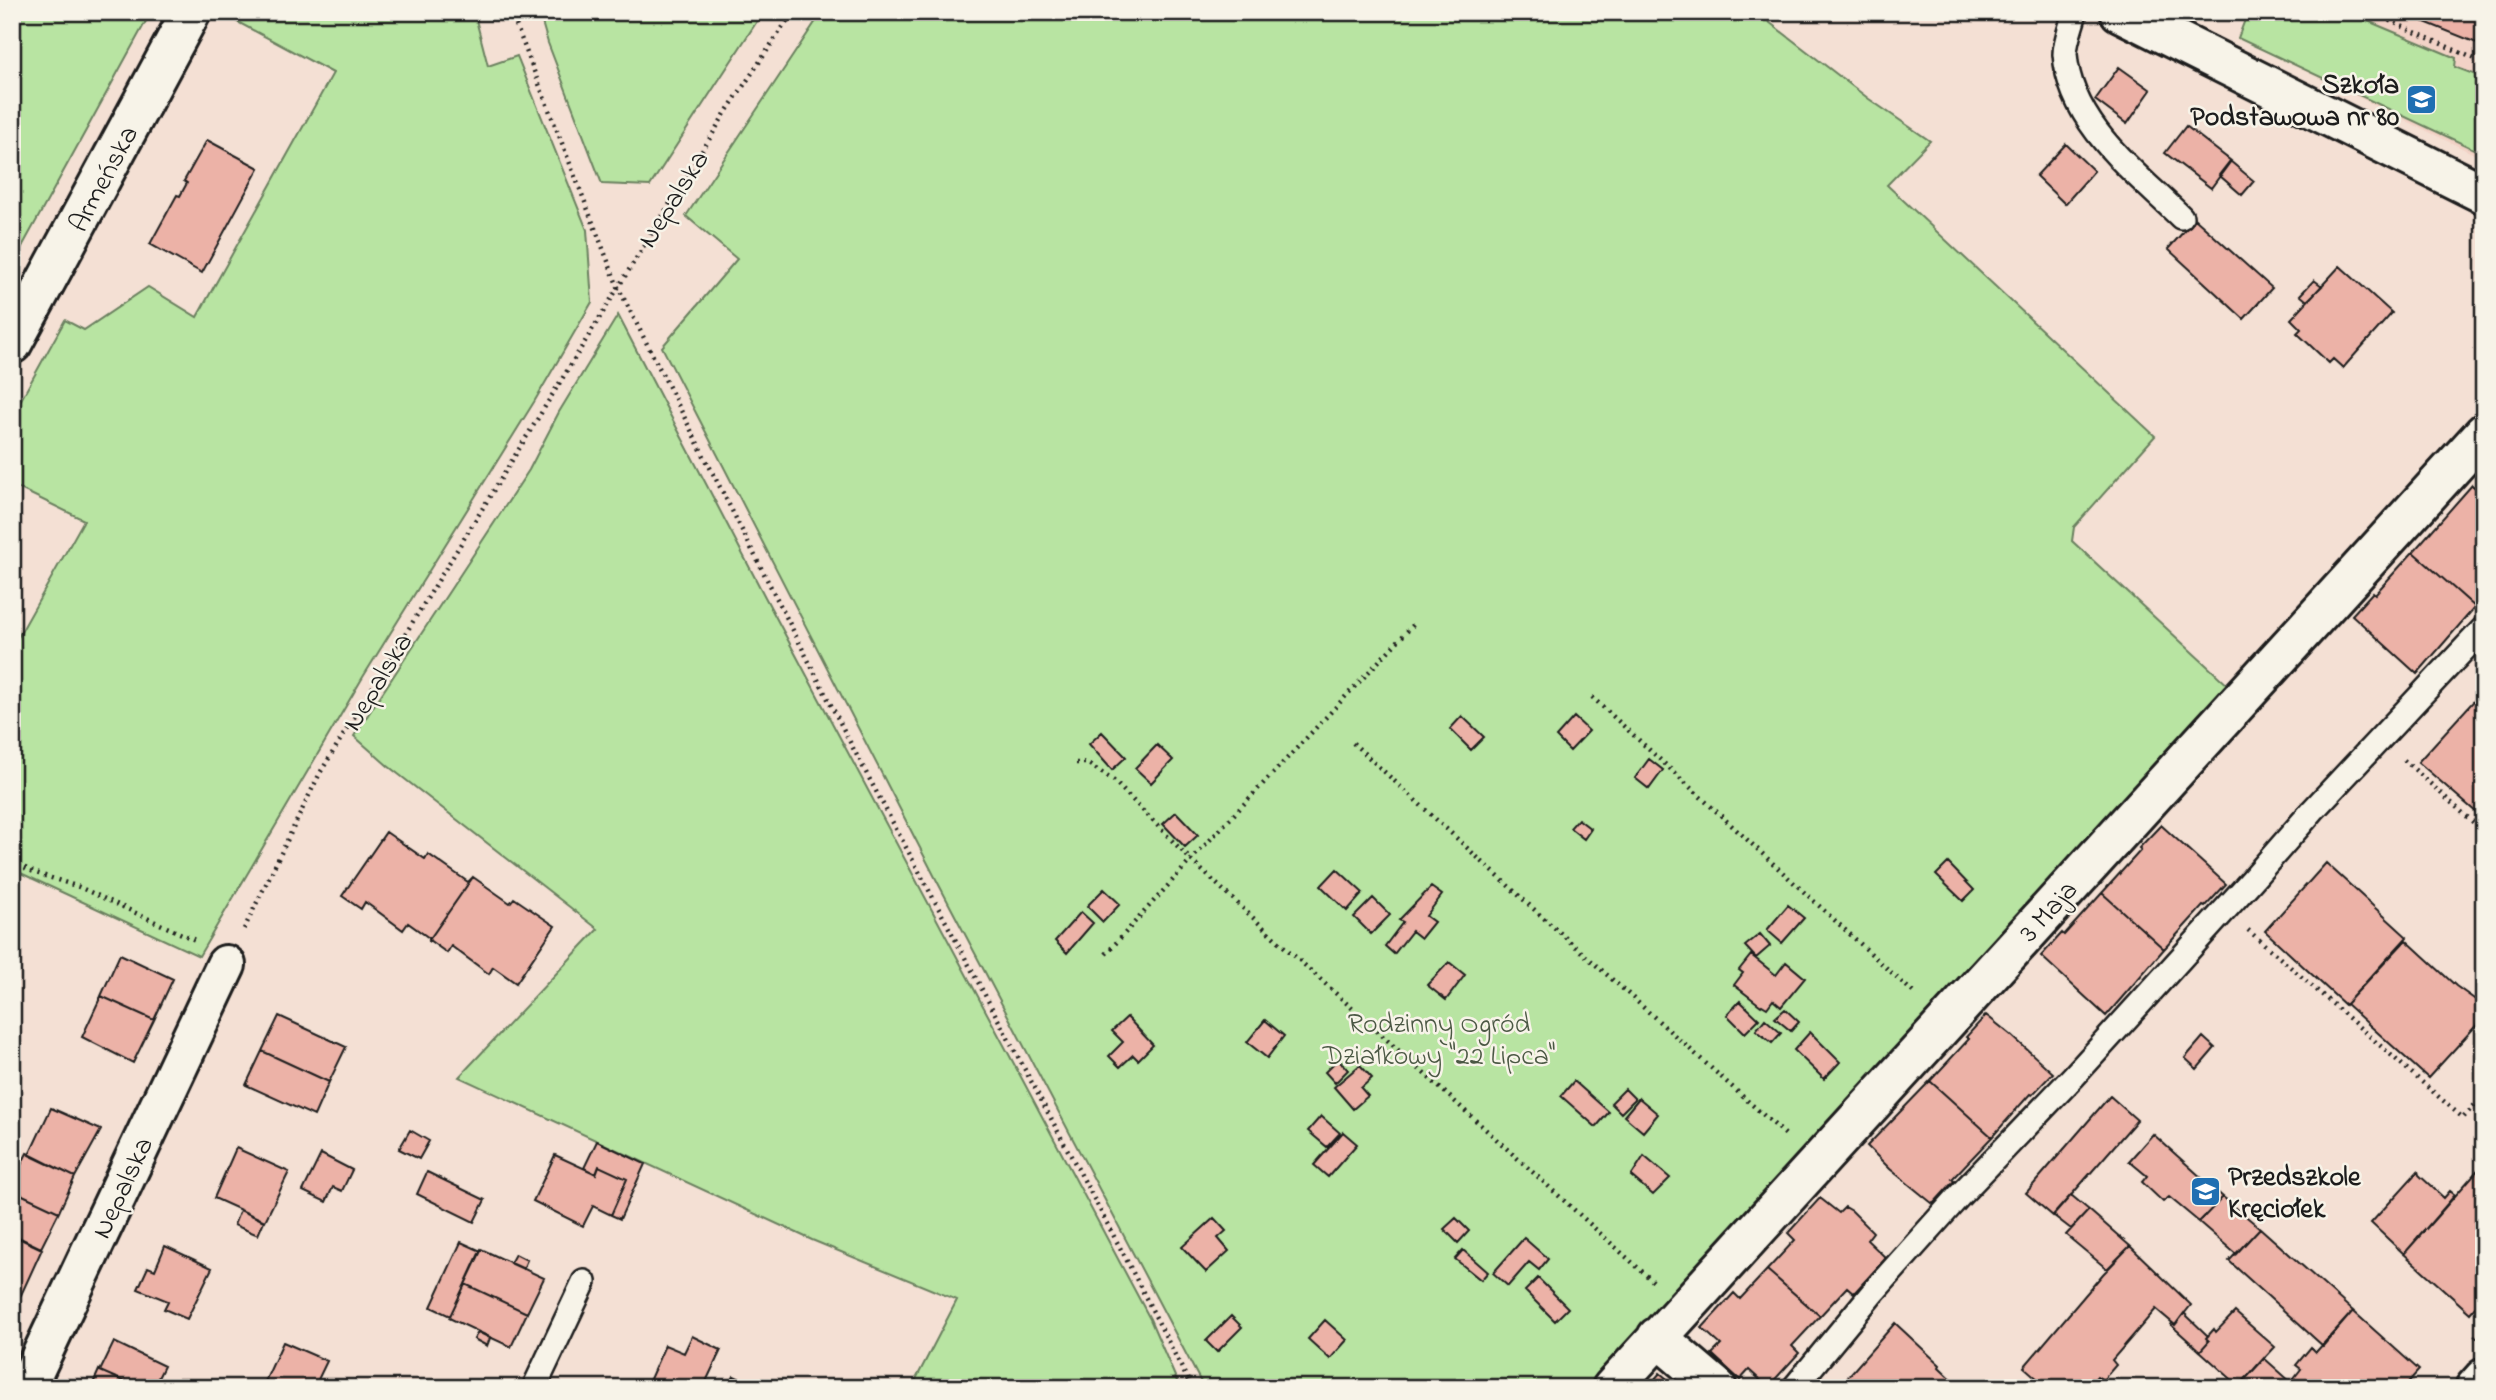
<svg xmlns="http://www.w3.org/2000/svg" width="2496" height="1400" font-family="'Indie Flower',sans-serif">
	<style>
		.built { fill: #f2d2c6 }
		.green { fill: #b8e4a2; stroke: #6a805f; stroke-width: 2 }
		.building { fill: #ecb2a7; stroke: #1c1c1c; stroke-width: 2 }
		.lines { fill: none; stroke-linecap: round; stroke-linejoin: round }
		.service-casing { stroke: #1c1c1c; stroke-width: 28 }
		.minor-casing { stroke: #1c1c1c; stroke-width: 44 }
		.tertiary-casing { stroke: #1c1c1c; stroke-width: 44 }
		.path { stroke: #1c1c1c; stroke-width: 4.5; stroke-dasharray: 2 5; stroke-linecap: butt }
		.service { stroke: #f7f3e8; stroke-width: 23 }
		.minor { stroke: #f7f3e8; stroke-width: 38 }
		.tertiary { stroke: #f7f3e8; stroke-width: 38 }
		.labels { text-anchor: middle; stroke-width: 5; stroke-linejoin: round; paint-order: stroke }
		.poi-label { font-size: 28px; font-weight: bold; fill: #1c1c1c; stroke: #f7f3e8; text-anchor: end }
		.street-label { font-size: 28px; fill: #1c1c1c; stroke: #f7f3e8 }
		.park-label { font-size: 28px; fill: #4b5844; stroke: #f7f3e8 }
	</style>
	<rect width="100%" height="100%" fill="#f4e0d4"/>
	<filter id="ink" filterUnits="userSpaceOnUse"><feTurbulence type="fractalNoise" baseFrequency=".0143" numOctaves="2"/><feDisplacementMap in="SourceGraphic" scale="14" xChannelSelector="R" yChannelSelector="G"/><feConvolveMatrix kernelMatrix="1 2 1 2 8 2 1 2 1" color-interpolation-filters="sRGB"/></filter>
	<g filter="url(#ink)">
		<path class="built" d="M2248,12h236v147l-246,-121z"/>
		<path class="green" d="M12,12h139l-139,253z
			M219,12h255l14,54 29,-10 70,174 5,72 -58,100 -171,275 -164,279 -187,-87v-221l72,-128 -72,-35v-69l53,-96 19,10 64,-43 49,30 136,-244z
			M539,12h224l-113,174 -48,-2 -54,-141z
			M822,12h934l113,87 61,42 -43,44 268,251 -81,91 -2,14 158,146 -638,701h-388l-266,-505 -276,-536 75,-88 -51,-43z
			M2248,12h88l27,7 93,39 -1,9 29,11v76l-246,-116z
			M618,315l147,282 385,722 30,69h-258l-8,-5 43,-83 -145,-60 -353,-163 139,-148 -210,-163 -34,-30 175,-266 30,-58z"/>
		<path class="building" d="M2400,12h84v47l-6,-3 4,-11z
			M2119,67l32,23 -24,34 -32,-24z
			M2186,126l45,35 -20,27 -46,-35z
			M207,140l52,28 -57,105 -52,-29 27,-49 3,1 7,-13 -3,-2z
			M2066,144l28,27 -29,33 -29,-28z
			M2230,161l24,20 -12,14 -23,-20z
			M2195,219l77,69 -28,31 -76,-70z
			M2340,266l52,47 -49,55 -10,-9 -4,4 -32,-30 4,-4 -10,-10z
			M2314,280l8,6 -15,15 -7,-6z
			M2472,485l12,11v101l-9,10 -62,-55z
			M2413,552l62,55 -58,67 -65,-59 21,-23 2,2z
			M2481,693l3,2v124l-66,-57z
			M1462,716l22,21 -13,13 -21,-21z
			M1574,717l15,14 -19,20 -14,-14z
			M1102,732l24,25 -14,13 -23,-26z
			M1157,745l16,15 -22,23 -16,-15z
			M1649,759l14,11 -14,19 -14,-11z
			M1176,812l22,23 -13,12 -22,-23z
			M1578,819l13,10 -7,10 -14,-11z
			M2161,825l65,59 -21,23 -2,-1 -39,43 -62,-56 39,-43 -2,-2z
			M386,832l39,27 3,-5 40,28 5,-5 -44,63v-2l-21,-15 -5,7 -38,-28 -4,7 -19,-13z
			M1948,863l26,27 -11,11 -27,-26z
			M2326,863l81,74 -62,68 -80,-74z
			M1337,869l26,24 -16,18 -26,-25z
			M473,877l37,26 4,-5 41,28 -39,57 -23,-16 -4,7 -38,-28 -4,7 -18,-13z
			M1431,887l11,8 -16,21 8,6 -13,16 -9,-7 -18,23 -9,-8 18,-24 -4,-2z
			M1104,889l16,15 -17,18 -16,-16z
			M2102,893l62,56 -58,67 -65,-60 21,-23 2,2z
			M1373,898l17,17 -19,19 -17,-17z
			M1788,905l16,13 -22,25 -15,-13z
			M1081,912l12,11 -26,30 -12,-12z
			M1760,934l10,12 -14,12 -11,-12z
			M2406,940l50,46 28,20v11l-56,61 -82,-74z
			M120,954l53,25 -19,41 -53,-24z
			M1751,955l25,20 10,-13 19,16 -24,29 -8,-7 -6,8 -5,-3 -1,1 -27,-21 9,-12 -4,-3z
			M1449,962l16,13 -19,25 -19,-15z
			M101,996l53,24 -21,43 -51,-26z
			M1740,1001l19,18 -14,14 -18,-18z
			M1785,1009l14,13 -8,9 -16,-13z
			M1986,1015l25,20 42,38 -21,22 -2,-1 -38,43 -62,-56 39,-42 -3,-2z
			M279,1016l67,31 -17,35 -67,-31z
			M1127,1017l26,28 -15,15 -5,-5 -13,12 -11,-11 14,-14 -11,-11z
			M1765,1019l16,14 -9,10 -16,-13z
			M1265,1020l19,16 -17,22 -20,-16z
			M1810,1032l30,30 -16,17 -30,-29z
			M2203,1037l12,11 -18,21 -12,-11z
			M262,1051l67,31 -15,34 -68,-31z
			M1338,1059l10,11 -13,13 -10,-11z
			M1360,1065l12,13 -11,10 7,8 -15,13 -19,-22z
			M1574,1081l35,31 -13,15 -35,-31z
			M1930,1081l62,56 -40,42 2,2 -21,23 -43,-35 -23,-23z
			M1625,1089l10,10 -14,14 -10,-10z
			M2110,1096l27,24 -84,96 -27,-23z
			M1639,1098l19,16 -15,18 -19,-16z
			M51,1108l50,22 -26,47 -46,-22z
			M1321,1116l19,17 -13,14 -19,-16z
			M410,1130l19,11 -10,18 -20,-10z
			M1343,1132l14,12 -29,33 -14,-12z
			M2153,1134l70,63 -24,25 -30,-25 -6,5 -21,-20 5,-6 -18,-15z
			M597,1141l48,23 -25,55 -9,-4 16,-36 -28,-13 -3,8 -12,-6z
			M236,1148l53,24 -24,49 -51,-23z
			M27,1153l48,24 -16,35 -47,-22v-19l5,2z
			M321,1154l31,16 -10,21 -9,-4 -7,15 -23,-11z
			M555,1155l41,19 3,-8 28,13 -16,36 -18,-9 -10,20 -50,-25z
			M1644,1156l26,22 -17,17 -22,-19z
			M2484,1163v134l-14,16 -66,-59z
			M2418,1171l1,4 25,23 6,-7 5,4 -51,59 -33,-31z
			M427,1172l58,28 -11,22 -57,-28z
			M12,1190l47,22 -18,36 -29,-14z
			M2071,1195l18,15 -18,19 -18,-14z
			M2223,1197l37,31 -24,26 -37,-32z
			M1820,1198l19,15 6,-6 7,4 21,21 -6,8 19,18 -32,35 -7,-6 -27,29 -53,-46 28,-30 -7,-7z
			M240,1210l24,11 -6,14 -24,-10z
			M2089,1210l41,36 -23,23 -41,-34z
			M1214,1218l12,13 -8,7 11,13 -23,21 -24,-25z
			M1456,1218l13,13 -11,12 -14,-14z
			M2260,1228l93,83 -30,35 -94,-85z
			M12,1235l30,14 -21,46 -9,-4z
			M1524,1238l24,21 -9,11 -10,-8 -21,24 -15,-13z
			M461,1242l20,9 -31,65 -19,-9z
			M165,1246l47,22 -25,51 -23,-10 4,-8 -30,-12 10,-22 7,3z
			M2130,1246l61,59 -16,20 -19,-16 -44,51 4,5 -13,15 -6,-4 -10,12h-39l-24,-21 79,-93z
			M481,1249l63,29 -17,35 -62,-29z
			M1463,1250l25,22 -7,8 -26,-21z
			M515,1254l12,6 -4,9 -13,-6z
			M1767,1270l53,46 -28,30 7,7 -31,34 -19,-17 -9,10 -28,-26 9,-9 -19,-17 32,-35 6,6z
			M1538,1278l30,30 -13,13 -30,-30z
			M465,1284l62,29 -16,34 -62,-29z
			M2353,1311l66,59 -16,18h-117l15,-19 -5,-4 15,-18 5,5z
			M2235,1312l40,35 -36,39 -39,-35 9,-10 -3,-3 8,-9 2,3z
			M2184,1313l24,23 -2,2 3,3 -9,10 -29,-26 1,-2 3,2z
			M1231,1316l11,11 -25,25 -11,-11z
			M1325,1320l22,20 -17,19 -22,-20z
			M1895,1323l45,42 -1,2 22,21h-123z
			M478,1332l12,6 -3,8 -13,-7z
			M692,1336l29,14 -18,38h-57l19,-43 19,8z
			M114,1342l50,24 -11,22h-14l-39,-17z
			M283,1342l44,19 -13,27h-52z
			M2264,1358l27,24 -5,6h-45l-2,-2z
			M99,1370l1,1 39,17h-48z
			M1660,1373l13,11 3,4h-29z
			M734,1376l15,7 -2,5h-19z
			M183,1381l12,7h-15z"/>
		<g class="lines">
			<defs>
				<path id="service" d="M2075,12c-3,13 -10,29 -10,42 5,70 70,118 116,163
					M534,1388l50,-106
					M1794,1388l80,-97 85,-95 114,-119 179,-197 61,-70 171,-182"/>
				<path id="minor" d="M2120,12l364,182
					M12,344l179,-332
					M1657,1337l60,51
					M26,1388l200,-423
					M1612,1388l872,-955"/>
				<path id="tertiary" d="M2475,1388l9,-10"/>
			</defs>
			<use href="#service" class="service-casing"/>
			<use href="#minor" class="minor-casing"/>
			<use href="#tertiary" class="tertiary-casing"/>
			<path class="path" d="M511,12l107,275 236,463 270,505 68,133
				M2370,12l114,51
				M1592,697l324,298
				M1353,743l185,170 249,223
				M2404,760l80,72
				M1076,763h11l27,18 77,79 87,81 378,343
				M12,862l24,11 43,14 116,53
				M244,929l76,-156 406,-661 67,-100
				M2248,930l215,188 14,-16
				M1106,954l85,-94 224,-237
				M2484,1094l-7,8 7,9
				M2475,1337l9,-9"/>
			<use href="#service" class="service"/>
			<use href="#minor" class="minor"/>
			<use href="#tertiary" class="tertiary"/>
		</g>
	</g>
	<defs>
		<symbol id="school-square" viewBox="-11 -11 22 22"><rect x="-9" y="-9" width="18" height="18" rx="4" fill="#1f6fb2" stroke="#f7f3e8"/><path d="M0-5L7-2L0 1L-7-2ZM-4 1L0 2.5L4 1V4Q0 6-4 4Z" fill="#fff"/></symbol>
	</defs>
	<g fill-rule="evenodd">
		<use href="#school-square" x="2404" y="82" width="35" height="35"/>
		<use href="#school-square" x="2188" y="1174" width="35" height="35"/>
	</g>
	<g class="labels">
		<g class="poi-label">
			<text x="2399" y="93">Szkoła<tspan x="2399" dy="32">Podstawowa nr 80</tspan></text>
			<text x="2228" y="1185" text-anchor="start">Przedszkole<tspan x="2228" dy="32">Kręciołek</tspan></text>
		</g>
		<g class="street-label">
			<text transform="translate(102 178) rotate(-62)" y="10">Armeńska</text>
			<text transform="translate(672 198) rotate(-58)" y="10">Nepalska</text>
			<text transform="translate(376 681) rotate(-59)" y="10">Nepalska</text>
			<text transform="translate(2047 910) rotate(-48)" y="10">3 Maja</text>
			<text transform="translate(121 1187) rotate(-65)" y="10">Nepalska</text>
		</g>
		<g class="park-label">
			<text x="1439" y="1032">Rodzinny Ogród<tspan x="1439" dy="32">Działkowy "22 Lipca"</tspan></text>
		</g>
	</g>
	<rect width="2496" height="1400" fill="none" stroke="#f7f3e8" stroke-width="42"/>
	<rect x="21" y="21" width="2454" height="1358" fill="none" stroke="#1c1c1c" stroke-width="2.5" filter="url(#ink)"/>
</svg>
